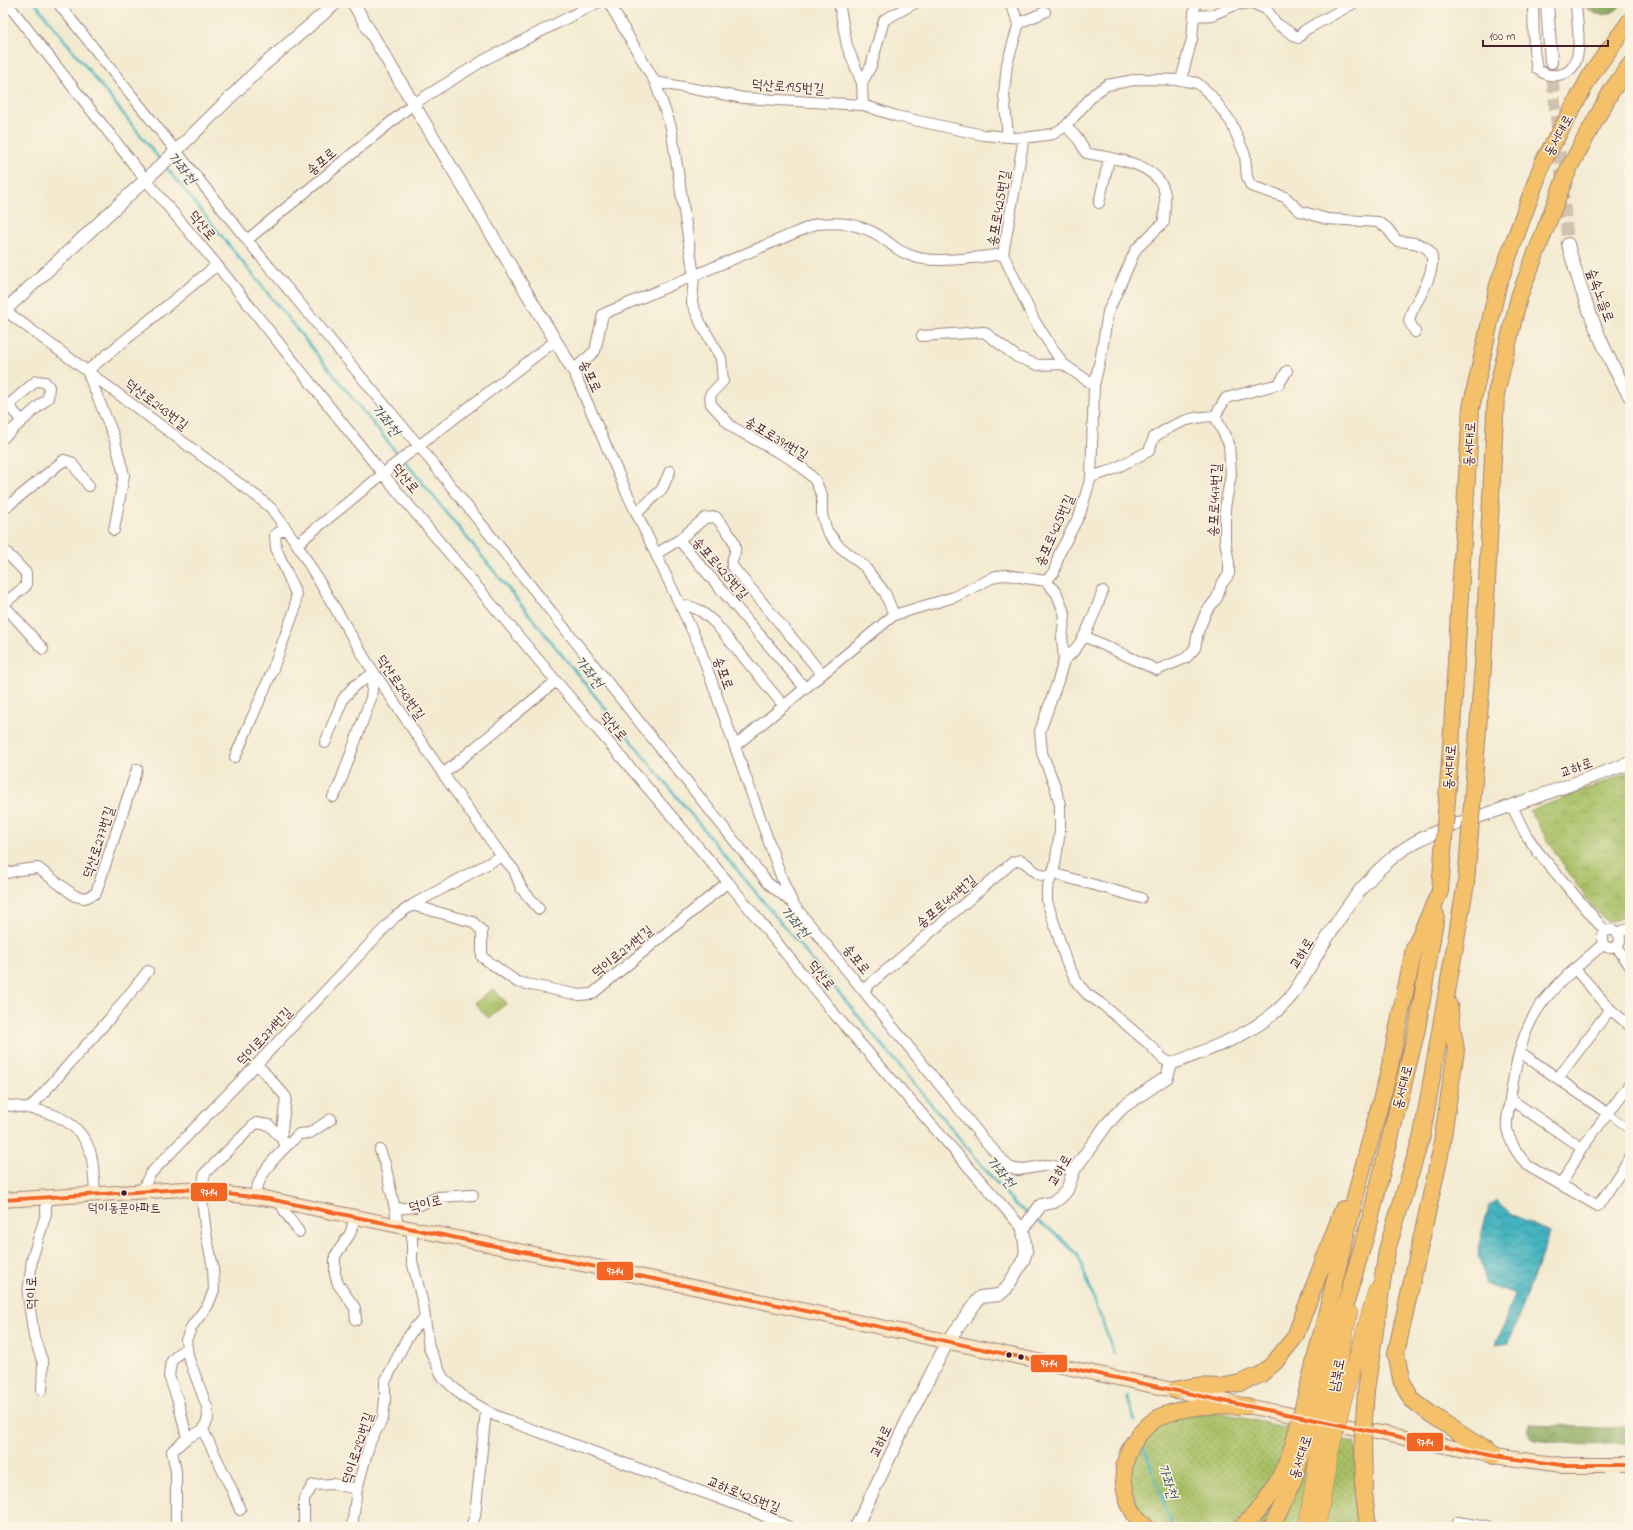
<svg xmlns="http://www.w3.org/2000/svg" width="1633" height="1530" font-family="'Indie Flower','Poor Story',sans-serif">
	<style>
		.grass { fill: url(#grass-dots); stroke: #796f48 }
		.forest { fill: url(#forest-crowns); stroke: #686242 }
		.park { fill: url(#park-crowns); stroke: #796f48 }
		.water { fill: url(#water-waves); stroke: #476975 }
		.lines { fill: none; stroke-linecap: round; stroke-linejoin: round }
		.stream { stroke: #44b3bf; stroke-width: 2.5 }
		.tertiary-tunnel { stroke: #d1c1af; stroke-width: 12; stroke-dasharray: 12 6; stroke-linecap: butt }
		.pedestrian-casing { stroke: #9e847e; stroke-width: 8 }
		.minor-casing { stroke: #9e847e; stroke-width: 12 }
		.tertiary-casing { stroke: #9e847e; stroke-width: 14 }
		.secondary-casing { stroke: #9e847e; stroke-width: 16 }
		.primary-casing { stroke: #9e847e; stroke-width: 16 }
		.trunk-casing { stroke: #9e847e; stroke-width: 18 }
		.pedestrian { stroke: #fff; stroke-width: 7 }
		.minor { stroke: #fff; stroke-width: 10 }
		.tertiary { stroke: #fff; stroke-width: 12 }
		.secondary { stroke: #fbe6c3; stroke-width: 14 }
		.primary { stroke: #f4c16a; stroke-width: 15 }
		.trunk { stroke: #f4c16a; stroke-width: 16 }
		.primary-bridge-casing { stroke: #9e847e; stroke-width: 16; stroke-linecap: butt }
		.trunk-bridge-casing { stroke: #9e847e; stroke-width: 18; stroke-linecap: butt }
		.primary-bridge { stroke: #f4c16a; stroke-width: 15 }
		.trunk-bridge { stroke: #f4c16a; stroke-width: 16 }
		.bus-1-casing { stroke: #fcf5e5; stroke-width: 7 }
		.bus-1 { stroke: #f26522; stroke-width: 4 }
		.bus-dot { fill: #4a1f2b; stroke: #fcf5e5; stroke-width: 1.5 }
		.labels { text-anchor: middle; stroke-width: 3; stroke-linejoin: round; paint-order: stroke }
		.bus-label { font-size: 13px; fill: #4a1f2b; stroke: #fcf5e5 }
		.street-label { font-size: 14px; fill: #4a1f2b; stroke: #fcf5e5 }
		.water-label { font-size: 15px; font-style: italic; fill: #485a66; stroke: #fcf5e5 }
		.line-badge { stroke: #fcf5e5; stroke-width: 1.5 }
		.badge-label { font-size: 11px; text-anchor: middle; font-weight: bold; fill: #fff }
	</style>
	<defs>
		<pattern id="grass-dots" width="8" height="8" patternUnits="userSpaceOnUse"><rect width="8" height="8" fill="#a8bf65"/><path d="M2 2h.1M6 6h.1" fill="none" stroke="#8b9b53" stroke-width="1.8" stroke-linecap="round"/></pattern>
		<pattern id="forest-crowns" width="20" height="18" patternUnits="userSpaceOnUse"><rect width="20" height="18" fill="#86a65a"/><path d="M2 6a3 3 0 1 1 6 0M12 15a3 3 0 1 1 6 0" fill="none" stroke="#70874b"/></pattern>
		<pattern id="park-crowns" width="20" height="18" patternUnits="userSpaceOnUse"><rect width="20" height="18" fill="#a8bf65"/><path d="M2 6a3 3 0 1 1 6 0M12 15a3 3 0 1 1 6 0" fill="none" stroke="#8b9b53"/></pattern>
		<pattern id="water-waves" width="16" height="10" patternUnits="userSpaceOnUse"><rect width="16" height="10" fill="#44b3bf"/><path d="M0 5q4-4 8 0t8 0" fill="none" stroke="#3b919b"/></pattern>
	</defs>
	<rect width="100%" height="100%" fill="#fcf5e5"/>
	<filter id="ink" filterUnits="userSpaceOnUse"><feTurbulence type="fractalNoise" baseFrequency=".025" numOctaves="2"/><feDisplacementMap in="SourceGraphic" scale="8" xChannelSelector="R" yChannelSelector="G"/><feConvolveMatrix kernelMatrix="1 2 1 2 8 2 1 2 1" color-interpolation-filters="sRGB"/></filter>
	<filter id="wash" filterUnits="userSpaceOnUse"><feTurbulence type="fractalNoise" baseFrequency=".012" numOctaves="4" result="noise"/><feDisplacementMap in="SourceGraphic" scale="16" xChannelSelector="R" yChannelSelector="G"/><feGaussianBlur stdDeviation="0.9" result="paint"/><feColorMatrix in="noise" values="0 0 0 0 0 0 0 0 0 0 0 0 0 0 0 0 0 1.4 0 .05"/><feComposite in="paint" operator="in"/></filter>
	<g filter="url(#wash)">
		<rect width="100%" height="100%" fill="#f3ead0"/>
		<path class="grass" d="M1218,1412l137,31 8,84h-207l-7,-6 -11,-13 -9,-29 6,-31 10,-14 29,-18z"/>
		<path class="forest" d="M1582,3h41c-12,16 -30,15 -41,0z
			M1529,1425l79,3 22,-2v17l-44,2 -53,-5 -6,-7z"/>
		<path class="park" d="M1630,772v142c-7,3 -16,9 -23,6 -13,-3 -67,-92 -77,-109z
			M493,989l14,14 -19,15 -13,-15z"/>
		<path class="water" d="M1496,1200l18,15 36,18 -41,110 -13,2 19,-51 -30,-11 -7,-34 10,-42z"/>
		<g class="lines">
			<path class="stream" d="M35,3l126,158
				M166,167l234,290
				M404,460l281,347 329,397 16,11
				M1035,1219l19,13 24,23 36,99
				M1127,1396l8,25
				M1143,1443l29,84"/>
		</g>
	</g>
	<g filter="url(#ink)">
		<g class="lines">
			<path class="tertiary-tunnel" d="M1551,62l17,182"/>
			<defs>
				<path id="pedestrian" d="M1607,1113l23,17"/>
				<path id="minor" d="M7,3l138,176 72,86 165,208 174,208 172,201 109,135 186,212
					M58,3l189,237 172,206 349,437 22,18
					M609,3l46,79 16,45 23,149 -2,27 9,21 20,34 2,23 -13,14 1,9 21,23 57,31 15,11 11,11 7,16v19l5,16 12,15 25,20 21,27 9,22
					M839,3l8,43 15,37
					M1252,3l14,6 10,14 22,15 7,-8 49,-27
					M1533,3l1,48 3,18c7,5 12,7 21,6 31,-4 18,-52 18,-72
					M1195,16l17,-1 23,-10 14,-2
					M1019,23l26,-11
					M1181,80l11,-41 3,-36
					M655,82l89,16 119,7 33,11 87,19 41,3 29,-4 13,-8 28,-32 13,-9 33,-6 41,1 16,3 13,11 21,28 14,33 2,22 4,9 34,11 15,14 27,8 51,3 9,6 10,13c10,1 20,1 28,6 19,12 -5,49 -12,62 -2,4 -3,8 -4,12l6,11
					M863,105l-1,-22 9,-17 13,-46 31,-17
					M1008,137l-4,-43 3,-30 12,-41 -9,-20
					M1024,138l-21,116 31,66 29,44 31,21
					M1099,203l10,-44
					M247,240l166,-136 73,-45 111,-56
					M1003,254c-23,3 -67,10 -88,3 -17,-5 -23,-13 -37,-22 -21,-12 -38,-13 -62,-11l-213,90 -8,37 -22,19 53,121 72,152 84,236 11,25 193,238 23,25 9,3 30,-5 26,5
					M3,309l256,189 12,10 26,36 70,118 76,112 59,82 12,14 7,18 18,21
					M922,336l62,-4 33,25 21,8 25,-1
					M8,405l14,16
					M3,410l33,-29 9,1 4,5 -1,11 -45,40
					M1091,477l21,-7 37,-19 5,-14c22,-14 34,-20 61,-21l11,-18 53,-14 8,-13
					M3,510l61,-50 7,2 18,24
					M637,513l25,-24 8,-18
					M114,530l10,-55 -10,-38 -27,-66 130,-106
					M679,540l126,148
					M297,544l93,-76 165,-127
					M3,549l23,24v13l-23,18
					M656,554l23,-14 26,-22 11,-1c6,9 21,22 19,34 0,6 -4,7 -3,15l90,108
					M1046,581l11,13 8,21 -3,22 2,23 -6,21 -18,50 2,22 13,33 5,19v26l-5,34 -8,24v12l19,60 12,23 9,10 16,11 47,40 12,13 9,6
					M1046,581l8,-9 5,-18 21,-40 11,-37 3,-92 7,-29 7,-44 28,-63 28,-27c0,-10 3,-23 0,-32 -10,-29 -52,-31 -78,-37l-7,-13 -13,-14
					M3,604l40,45
					M680,605c16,1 23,7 35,18l69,83
					M1084,636l73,34 29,-12 9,-10 3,-16 8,-20 11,-14 4,-13 8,-11v-11l-4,-23v-32l6,-34 -2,-30 -14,-28
					M1064,660c21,-15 29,-45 39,-69
					M325,743l18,-44 11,-13 20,-13
					M735,746l159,-131 60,-18 42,-21 11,-1 39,6
					M235,757l36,-83 24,-65 1,-15 -20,-46 -1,-13 10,-7
					M443,774l113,-93
					M333,797l5,-8 33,-91 3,-25
					M1512,806l13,27 13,19 67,79
					M3,874l17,-4 18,-2 37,28 10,2 11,-5 41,-124
					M412,905l61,17 9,9v26l35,25 62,13 13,-1 136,-112
					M1602 939a9 9 0 1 1 18 0a9 9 0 1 1-18 0Z
					M1617,933l13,-5
					M1603,944c-21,19 -46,38 -63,62 -19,26 -25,62 -30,93 -1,10 -4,20 -3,30 3,15 11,26 21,37l70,40 32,-48
					M1616,946l14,20
					M1575,969l35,40 20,17
					M863,990l150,-128 8,-2c14,8 15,20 34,14l86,24
					M1520,1052l87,61
					M257,1064l29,33 -5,41 2,3
					M1558,1078l52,-69
					M1510,1099l72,49
					M3,1105c34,3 74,9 87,46 4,13 4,29 5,43
					M31,1107l80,-90 37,-46
					M380,1150l5,14 10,45
					M1561,1185l21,-37 48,-64
					M142,1191l8,-17 107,-110 138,-147 17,-12 90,-49
					M254,1197c7,-29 24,-42 45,-63l11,-1 21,-14
					M280,1202l5,10 14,20
					M355,1218l-5,16 -15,22v18l3,10 17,24 1,12
					M398,1227l-3,-18 20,-2 23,-10 35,-2
					M412,1230v31l11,43 6,44 14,30 22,20 31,18 255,94 38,17
					M187,1348l-8,5 -8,9 -2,14 9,25 9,37 16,-8
					M42,1390l1,-27 -9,-26 -6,-42 4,-36 14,-45v-17
					M240,1510l-7,-18 -30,-62 5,-11 -1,-12 -19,-51 -2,-16 6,-14 16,-21 6,-15 -1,-23 -7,-33 -5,-43 4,-18 51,-50 13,2 12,13
					M176,1527v-56l-4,-20 15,-13
					M304,1527v-28l9,-14 20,-1 24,5
					M352,1527l5,-38 13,-47 13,-24 2,-18v-18l21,-42 9,-13 10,-8
					M471,1527l4,-11 11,-105
					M1458,1527v-5l29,5"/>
				<path id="tertiary" d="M353,3l220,367
					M1547,3l4,59
					M1568,244c14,53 34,106 62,153
					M3,312l168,-156 88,-87 77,-66
					M856,1527l51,-106 41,-80 32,-44 19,-2 7,-6 17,-28 3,-9 -3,-23 18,-24 13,-3 7,-5 6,-7 7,-20 33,-46 16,-17 44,-30 4,-13c41,-16 85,-30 116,-63 10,-11 17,-25 25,-38 24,-40 47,-80 85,-109 34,-26 76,-34 116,-49 39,-13 78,-28 117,-42"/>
				<path id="secondary" d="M3,1200l180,-11 86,10 481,100 497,107 247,50 68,9h68"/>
				<path id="primary" d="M1332,1394l18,-81
					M1345,1396l31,-106
					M1306,1527l12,-75
					M1318,1527l12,-72"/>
				<path id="trunk" d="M1477,741l6,-75 13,-272 23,-97 50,-129 43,-78 18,-25
					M1451,747l20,-339 27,-123 45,-123 49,-89 38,-52
					M1449,1005l7,45 -16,105 -44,198 5,26 10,20 21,16 62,41
					M1308,1388l52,-210 28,-103 26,-126 26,-58
					M1174,1390l21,-4 25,1 20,-4 20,-8 14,-12 21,-26 48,-128
					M1320,1391l49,-167 48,-195 19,-114
					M1366,1391l21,-141 35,-115 44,-252
					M1364,1493l4,34
					M1146,1527c-26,-23 -30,-63 -8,-91 5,-6 12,-14 20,-18 28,-14 59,-13 89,-12
					M1241,1527c26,-21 41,-50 52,-81
					M1272,1527l20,-43 12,-37"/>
			</defs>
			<use href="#pedestrian" class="pedestrian-casing"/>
			<use href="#minor" class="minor-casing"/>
			<use href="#tertiary" class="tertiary-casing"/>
			<use href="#secondary" class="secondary-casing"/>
			<use href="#primary" class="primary-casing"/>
			<use href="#trunk" class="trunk-casing"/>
			<use href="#pedestrian" class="pedestrian"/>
			<use href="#minor" class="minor"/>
			<use href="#tertiary" class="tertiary"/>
			<use href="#secondary" class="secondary"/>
			<use href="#primary" class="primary"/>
			<use href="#trunk" class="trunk"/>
			<defs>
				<path id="primary-bridge" d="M1318,1452l14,-58
					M1330,1455l15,-59"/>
				<path id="trunk-bridge" d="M1466,883l11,-142
					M1440,891l11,-144
					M1293,1446l15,-58
					M1304,1447l16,-56
					M1364,1493l-1,-59 3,-43"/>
			</defs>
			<use href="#primary-bridge" class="primary-bridge-casing"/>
			<use href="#trunk-bridge" class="trunk-bridge-casing"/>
			<use href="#primary-bridge" class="primary-bridge"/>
			<use href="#trunk-bridge" class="trunk-bridge"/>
			<defs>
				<path id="bus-1" d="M3,1200l180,-11 86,10 481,100 497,107 247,50 68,9h68"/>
			</defs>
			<use href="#bus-1" class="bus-1-casing"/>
			<use href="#bus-1" class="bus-1"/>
		</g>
	</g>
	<g class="bus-dot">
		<circle cx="124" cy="1193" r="3.5"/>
		<circle cx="1009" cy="1355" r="3.5"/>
		<circle cx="1021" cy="1357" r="3.5"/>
	</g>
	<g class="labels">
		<g class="bus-label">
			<text x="124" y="1212">덕이동문아파트</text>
		</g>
		<g class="street-label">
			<text transform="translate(788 86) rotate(4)" y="5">덕산로195번길</text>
			<text transform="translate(1558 135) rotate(-61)" y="5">동서대로</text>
			<text transform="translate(321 161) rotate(-40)" y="5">송포로</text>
			<text transform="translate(998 208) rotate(-80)" y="5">송포로425번길</text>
			<text transform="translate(203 225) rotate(50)" y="5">덕산로</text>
			<text transform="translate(1601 295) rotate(70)" y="5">숲속노을로</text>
			<text transform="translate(591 376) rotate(65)" y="5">송포로</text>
			<text transform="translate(157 404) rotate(37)" y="5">덕산로243번길</text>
			<text transform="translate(777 438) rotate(31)" y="5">송포로391번길</text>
			<text transform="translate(1469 444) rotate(-87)" y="5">동서대로</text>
			<text transform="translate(406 478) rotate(50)" y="5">덕산로</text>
			<text transform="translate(1214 500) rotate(-87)" y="5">송포로447번길</text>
			<text transform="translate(1054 530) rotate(-66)" y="5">송포로425번길</text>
			<text transform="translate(721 568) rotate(49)" y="5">송포로425번길</text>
			<text transform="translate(724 673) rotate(70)" y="5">송포로</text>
			<text transform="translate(401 687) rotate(56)" y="5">덕산로243번길</text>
			<text transform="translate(614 726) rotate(49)" y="5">덕산로</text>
			<text transform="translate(1449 767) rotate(-86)" y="5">동서대로</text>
			<text transform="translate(1576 767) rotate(-20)" y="5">교하로</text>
			<text transform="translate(98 842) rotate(-72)" y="5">덕산로277번길</text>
			<text transform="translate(946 901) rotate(-40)" y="5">송포로447번길</text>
			<text transform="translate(622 951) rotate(-39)" y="5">덕이로271번길</text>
			<text transform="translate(1301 953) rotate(-59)" y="5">교하로</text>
			<text transform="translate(857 959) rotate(51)" y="5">송포로</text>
			<text transform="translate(822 975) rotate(51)" y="5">덕산로</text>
			<text transform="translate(264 1036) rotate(-47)" y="5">덕이로271번길</text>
			<text transform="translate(1402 1087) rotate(-76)" y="5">동서대로</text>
			<text transform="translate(1059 1170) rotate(-60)" y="5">교하로</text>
			<text transform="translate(425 1203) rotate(-14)" y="5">덕이로</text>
			<text transform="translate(31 1293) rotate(-91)" y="5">덕이로</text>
			<text transform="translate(1336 1375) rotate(-78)" y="5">남북로</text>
			<text transform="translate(880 1441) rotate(-65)" y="5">교하로</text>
			<text transform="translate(357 1448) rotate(-72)" y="5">덕이로292번길</text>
			<text transform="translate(1300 1457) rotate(-72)" y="5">동서대로</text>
			<text transform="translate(744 1494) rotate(22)" y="5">교하로425번길</text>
		</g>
		<g class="water-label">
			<text transform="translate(182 168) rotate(51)" y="5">가좌천</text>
			<text transform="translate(386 420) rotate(51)" y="5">가좌천</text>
			<text transform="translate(589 672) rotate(51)" y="5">가좌천</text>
			<text transform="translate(795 922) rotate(50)" y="5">가좌천</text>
			<text transform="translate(1001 1172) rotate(50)" y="5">가좌천</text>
			<text transform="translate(1168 1481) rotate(71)" y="5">가좌천</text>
		</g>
	</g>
	<g class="line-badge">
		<rect x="190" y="1182" width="38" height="20" rx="4" fill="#f26522"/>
		<rect x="596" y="1261" width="38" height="20" rx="4" fill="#f26522"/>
		<rect x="1030" y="1354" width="38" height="19" rx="4" fill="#f26522"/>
		<rect x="1406" y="1432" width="38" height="20" rx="4" fill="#f26522"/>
	</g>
	<g class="badge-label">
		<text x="209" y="1196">9714</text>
		<text x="615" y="1275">9714</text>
		<text x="1049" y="1367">9714</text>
		<text x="1425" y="1446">9714</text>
	</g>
	<rect width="1633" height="1530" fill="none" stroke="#fcf5e5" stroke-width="16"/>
	<path d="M1483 40v6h125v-6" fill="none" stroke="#4a1f2b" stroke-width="2"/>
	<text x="1489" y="40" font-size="12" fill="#4a1f2b" stroke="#fcf5e5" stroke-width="3" paint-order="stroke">100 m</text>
</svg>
